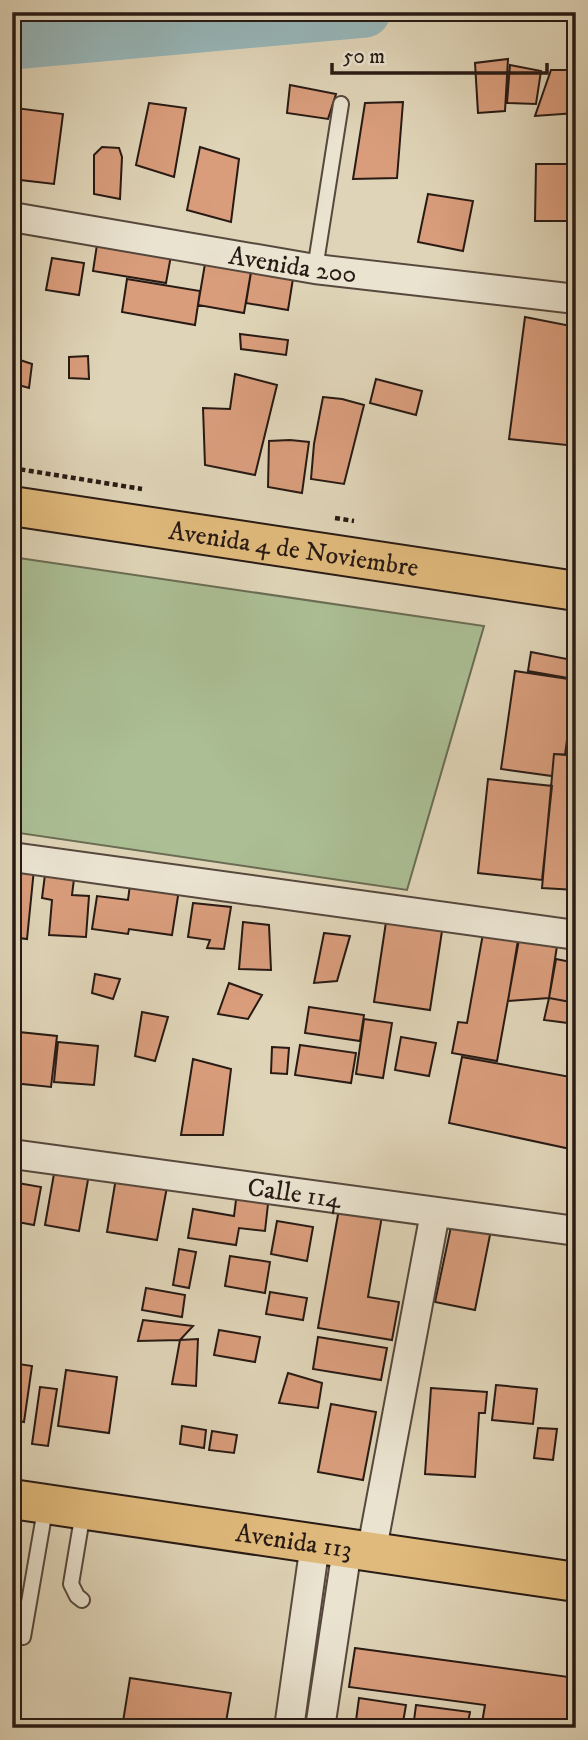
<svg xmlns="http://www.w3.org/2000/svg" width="588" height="1740" font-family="'IM FELL DW Pica',serif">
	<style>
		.green { fill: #abbe94; stroke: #6a6c54; stroke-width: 2 }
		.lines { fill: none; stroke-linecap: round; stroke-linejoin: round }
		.river { stroke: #97b6b8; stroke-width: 51 }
		.building { fill: #d99d7c; stroke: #281a14; stroke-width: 2 }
		.lane-casing { stroke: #56483d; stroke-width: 18 }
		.street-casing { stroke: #56483d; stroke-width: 32 }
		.primary-casing { stroke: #281a14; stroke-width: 42 }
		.path { stroke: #281a14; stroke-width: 4.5; stroke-dasharray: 5 3.5; stroke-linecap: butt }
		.lane { stroke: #eae3d0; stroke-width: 14 }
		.street { stroke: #eae3d0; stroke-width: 28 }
		.primary { stroke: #e0ba7c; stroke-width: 38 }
		.labels { text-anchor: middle; stroke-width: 5; stroke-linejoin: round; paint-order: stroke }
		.street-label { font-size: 26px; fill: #281a14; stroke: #eae3d0 }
	</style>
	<rect width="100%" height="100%" fill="#dfd4b7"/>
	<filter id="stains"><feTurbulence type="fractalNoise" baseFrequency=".00286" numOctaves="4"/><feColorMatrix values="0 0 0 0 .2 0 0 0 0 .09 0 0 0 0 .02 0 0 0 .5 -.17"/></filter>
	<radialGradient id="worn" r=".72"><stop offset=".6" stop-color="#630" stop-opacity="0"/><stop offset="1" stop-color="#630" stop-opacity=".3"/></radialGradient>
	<path class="green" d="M12,557l472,69 -77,264 -395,-58z"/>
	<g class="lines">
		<path class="river" d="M12,44l353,-32"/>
	</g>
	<path class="building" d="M508,59l-3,52 -27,2 -3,-50z
		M510,65l31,6 -5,33 -29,-1z
		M551,70h25v43l-41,3z
		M290,85l46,9 -8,25 -41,-6z
		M12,86l6,1 -3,21 48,6 -9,70 -42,-5z
		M403,102l-6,76 -44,1 12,-76z
		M149,103l37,5 -12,69 -38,-12z
		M102,147l17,1 3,9 -2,42 -26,-5v-39z
		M200,147l39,12 -8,63 -44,-12z
		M536,164h37l-1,57h-37z
		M428,194l45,7 -10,50 -45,-9z
		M569,229l7,1v39l-5,1z
		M98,238l74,12 -6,33 -73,-12z
		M207,252l46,8 -9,53 -46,-8z
		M52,258l32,5 -5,32 -33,-5z
		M253,260l42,6 -7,44 -42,-7z
		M127,279l73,12 -5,34 -73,-13z
		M525,317l51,10v119l-67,-7z
		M240,334l48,6 -2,15 -45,-6z
		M88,356l1,23 -20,-1v-21z
		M17,359l15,5 -3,24 -14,-4z
		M235,374l42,11 -22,90 -50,-10 -2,-57 27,1z
		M376,379l46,12 -6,24 -46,-12z
		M323,397l19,2 22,6 -20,79 -33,-5 3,-35z
		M290,440l19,2 -7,51 -34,-6 1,-46z
		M531,652l41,8 -4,18 -40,-7z
		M515,671l60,9 -10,75 -11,-1 -2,22 -51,-7z
		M554,754l22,1v135l-34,-2z
		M488,779l64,7 -10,94 -64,-7z
		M12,867l22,2 -7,70 -15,-2z
		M46,867l29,4 -3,24 17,1 -3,41 -37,-2 3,-35 -10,-2z
		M131,877l49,6 -8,52 -43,-6 -1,5 -36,-5 5,-33 31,4z
		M193,903l38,4 -7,42 -17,-1 3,-8 -22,-3z
		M243,922l26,3 2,45 -32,-1z
		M386,922l56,9 -12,79 -56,-8z
		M484,928l36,6 -23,127 -45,-8 6,-31 9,1z
		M324,933l26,3 -13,45 -23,2z
		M518,940l39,6 -8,52 -41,3z
		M556,959l20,4v40l-27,-5z
		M95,974l25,5 -7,20 -21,-6z
		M229,983l33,12 -14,24 -30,-5z
		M549,998l27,5v21l-32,-4z
		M309,1007l55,8 -4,26 -55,-8z
		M142,1012l26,5 -13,44 -20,-5z
		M364,1019l28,4 -9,55 -27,-4z
		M19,1032l38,4 -6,51 -38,-4z
		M401,1037l35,6 -7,33 -34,-6z
		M58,1042l40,4 -4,39 -40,-3z
		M300,1045l56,8 -5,30 -56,-8z
		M272,1047l17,1 -2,26 -16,-1z
		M462,1057l114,21 -1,72 -126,-27z
		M193,1059l38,10 -8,66h-42z
		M55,1168l34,6 -10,57 -34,-6z
		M116,1178l51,9 -10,53 -50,-8z
		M12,1182l29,5 -7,38 -22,-4z
		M237,1192l32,3 -4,36 -26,-3 -3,17 -48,-7 5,-29 41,7z
		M339,1209l43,7 -14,81 31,5 -7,38 -74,-12z
		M277,1221l36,6 -6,34 -36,-7z
		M452,1222l39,8 -16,80 -40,-8z
		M179,1249l17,3 -7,36 -16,-3z
		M230,1256l40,6 -5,31 -40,-7z
		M146,1288l39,7 -3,22 -40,-7z
		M270,1292l37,6 -4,22 -37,-6z
		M143,1320l50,6 -13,14 -42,1z
		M219,1330l41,7 -5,25 -41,-7z
		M318,1337l69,11 -6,32 -68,-11z
		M198,1339l-2,47 -24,-2 8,-44z
		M12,1363l20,3 -8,56 -12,-2z
		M66,1370l51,7 -8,56 -51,-7z
		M288,1373l34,10 -4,25 -39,-5z
		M496,1385l41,4 -4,35 -41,-4z
		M40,1387l17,2 -9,57 -16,-2z
		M431,1388l56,4 -2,21h-6l-4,64 -50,-3z
		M331,1404l45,8 -13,68 -45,-8z
		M182,1426l24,4 -2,18 -24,-4z
		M538,1428l19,1 -4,31 -19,-2z
		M212,1431l25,4 -3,18 -25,-3z
		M355,1648l221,30v50h-60l-34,-5 3,-18 -136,-18z
		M130,1678l101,15 -6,35h-103z
		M359,1698l47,7 -4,23h-47z
		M416,1705l54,7 -3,16h-54z"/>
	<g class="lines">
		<defs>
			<path id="lane" d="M315,269l26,-165
				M82,1600l-5,-4 -6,-12 12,-72
				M23,1637l23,-133"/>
			<g id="street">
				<path id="s1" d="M12,217l303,52 261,30"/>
				<path d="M12,857l564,78"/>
				<path id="s2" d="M12,1154l564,77"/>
				<path d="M371,1554l64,-341"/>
				<path d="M289,1728l26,-184"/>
				<path d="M320,1728l27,-179"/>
			</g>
			<g id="primary">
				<path id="s3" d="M12,506l564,85"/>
				<path id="s4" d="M12,1499l564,83"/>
			</g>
		</defs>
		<use href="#lane" class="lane-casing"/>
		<use href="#street" class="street-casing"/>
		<use href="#primary" class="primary-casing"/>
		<path class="path" d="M12,468l130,21
			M335,518l19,3"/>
		<use href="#lane" class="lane"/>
		<use href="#street" class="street"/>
		<use href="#primary" class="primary"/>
	</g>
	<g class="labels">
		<g class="street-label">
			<text dy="9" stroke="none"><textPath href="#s1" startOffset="285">Avenida 200</textPath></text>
			<text dy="9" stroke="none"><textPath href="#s3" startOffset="285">Avenida 4 de Noviembre</textPath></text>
			<text dy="9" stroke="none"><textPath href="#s2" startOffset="285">Calle 114</textPath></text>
			<text dy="9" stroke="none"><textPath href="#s4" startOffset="285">Avenida 113</textPath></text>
		</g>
	</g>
	<rect width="588" height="1740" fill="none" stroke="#dfd4b7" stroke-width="42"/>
	<rect x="14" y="14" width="560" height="1712" fill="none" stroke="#281a14" stroke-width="3.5"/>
	<rect x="21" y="21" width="546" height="1698" fill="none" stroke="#281a14" stroke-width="2"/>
	<path d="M332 63v10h215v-10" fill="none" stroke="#281a14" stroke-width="3.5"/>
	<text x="343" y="63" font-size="21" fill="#281a14" stroke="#eae3d0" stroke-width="5" paint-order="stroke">50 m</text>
	<rect width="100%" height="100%" filter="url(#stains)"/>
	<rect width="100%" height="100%" fill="url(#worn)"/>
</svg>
